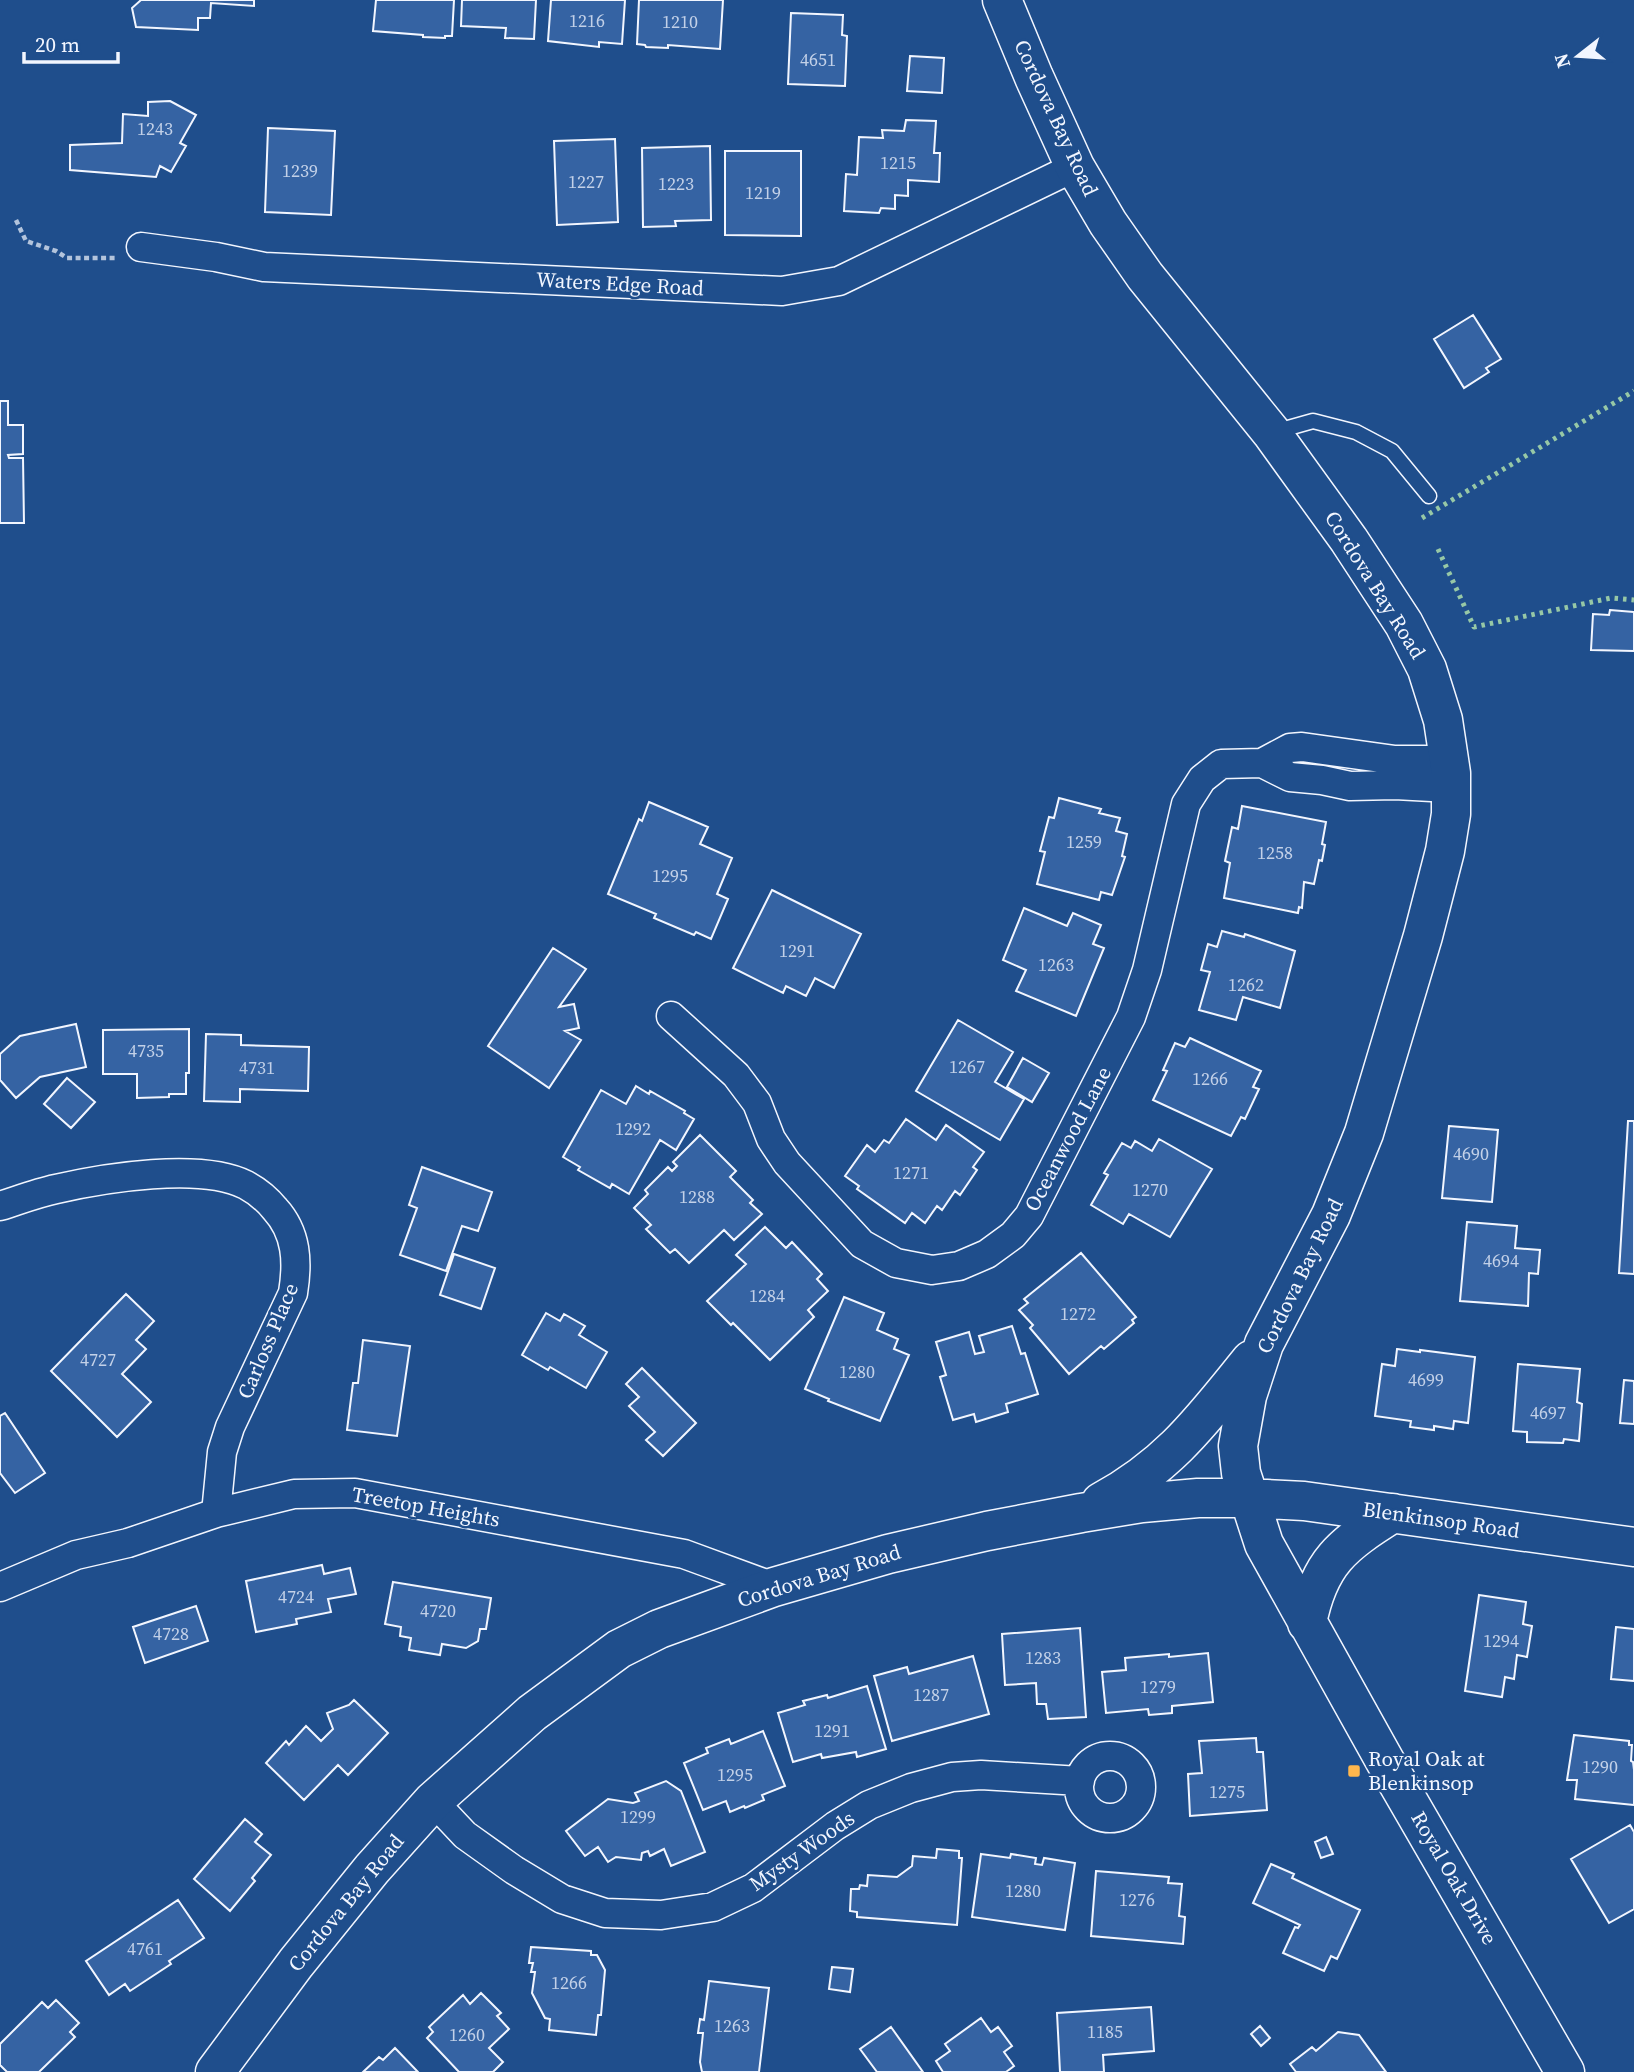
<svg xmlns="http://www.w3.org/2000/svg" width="1634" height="2072" font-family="'Source Serif 4',serif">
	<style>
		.building { fill: #3563a3; stroke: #f2f6ff; stroke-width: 2 }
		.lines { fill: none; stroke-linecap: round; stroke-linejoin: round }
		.service-casing { stroke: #f2f6ff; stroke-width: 17 }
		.minor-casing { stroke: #f2f6ff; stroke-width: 31 }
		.secondary-casing { stroke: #f2f6ff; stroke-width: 41 }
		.path { stroke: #b3c4dc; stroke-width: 4.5; stroke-dasharray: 5 3.5; stroke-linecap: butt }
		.service { stroke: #1f4e8c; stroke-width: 14 }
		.minor { stroke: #1f4e8c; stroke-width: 28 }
		.secondary { stroke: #1f4e8c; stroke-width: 38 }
		.hedge { stroke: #97c8a6; stroke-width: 5; stroke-dasharray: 3.5 5; stroke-linecap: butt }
		.poi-dot { fill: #ffb74d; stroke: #1f4e8c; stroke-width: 2.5 }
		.labels { text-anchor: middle; stroke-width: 5; stroke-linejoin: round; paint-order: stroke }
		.number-label { font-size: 18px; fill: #c3d1e8 }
		.street-label { font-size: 21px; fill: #f2f6ff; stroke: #1f4e8c }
		.poi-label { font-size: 21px; fill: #f2f6ff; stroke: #1f4e8c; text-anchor: start }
	</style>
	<rect width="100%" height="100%" fill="#1f4e8c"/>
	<path class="building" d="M141,0h113v6l-43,-3 -1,15h-12v12l-62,-3 -4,-19z
		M376,0h78l-2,36h-7v2l-22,-1v-2l-50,-4z
		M462,0h74l-2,39 -29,-1 1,-10 -45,-2z
		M551,0h74l-3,44 -23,-2v5l-51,-6z
		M639,0h84l-3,49 -52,-4v3l-22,-1 -1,-2 -8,-1z
		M791,13l52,2 -1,20 5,1 -2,50 -57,-2z
		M910,56l34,2 -2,35 -35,-2z
		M170,101l26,14 -16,28 6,3 -15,26 -11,-6 -4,11 -86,-7v-25l52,-2 1,-29 25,2v-14z
		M906,120l30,1 -2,32h6l-1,29 -31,-2v16l-13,-1v14l-14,-1 -2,5 -35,-2 2,-37 11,1 2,-38 24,1 -1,-8 22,1z
		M268,128l67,3 -4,84 -66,-3z
		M615,139l3,83 -61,3 -3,-84z
		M710,146l1,74 -36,1 1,5 -33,1 -1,-79z
		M725,151h76v85l-76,-1z
		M1473,315l28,44 -15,9 3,4 -25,16 -30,-49z
		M0,401h8v24h15v29l-15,1 1,3h14l1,65h-24z
		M1610,610l24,2v39l-43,-1 2,-36 16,1z
		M1059,798l42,11 -2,4 21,5 -4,13 11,3 -5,22 3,1 -13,38 -11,-3 -2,8 -62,-16 8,-32 -5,-1 9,-34 5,1z
		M649,802l59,25 -8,17 32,14 -15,36 11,5 -17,40 -15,-7 -2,3 -40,-17 2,-4 -48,-20 31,-75 3,2z
		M1242,806l84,16 -4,22 3,1 -3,16 -3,-1 -5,24 -10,-2 -2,26 -3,-1 -1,6 -74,-15 6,-35 -5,-2 7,-34 6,2z
		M772,890l89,44 -27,54 -19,-10 -9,18 -20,-10 -3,7 -50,-25z
		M1024,908l43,18 6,-13 28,12 -8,19 11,4 -28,68 -60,-25 10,-21 -23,-10z
		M1222,931l22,6 1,-3 50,17 -15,57 -37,-11 -7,23 -37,-10 11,-38 -9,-2 7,-26 9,3z
		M553,948l33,21 -27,38 15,-3 5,24 -14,3 16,9 -32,48 -61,-42z
		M958,1020l55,32 -18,30 29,17 -24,41 -84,-49z
		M76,1024l10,43 -46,10 -24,21 -16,-18v-26l20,-18z
		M189,1029v44h-3v21h-17v3l-32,1v-24h-34v-44z
		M206,1034l35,1v10l68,2 -1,44 -68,-2v13l-36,-1z
		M1190,1038l71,33 -8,16 6,2 -14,30 -4,-2 -10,19 -78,-36 14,-29 -4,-1 12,-27 10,4z
		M1023,1058l26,15 -17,29 -25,-15z
		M67,1078l28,24 -24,26 -27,-24z
		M636,1086l13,8 1,-3 35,20 -1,2 10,6 -18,31 -16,-10 -31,54 -17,-10 -2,4 -32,-18 2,-3 -17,-10 38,-67 25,14z
		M906,1119l30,21 10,-15 38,27 -11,15 4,3 -17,25 -5,-4 -13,19 -5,-4 -12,17 -13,-10 -7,10 -48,-34 2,-3 -14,-10 22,-31 8,7 9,-12 5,3z
		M1628,1121h6v153l-15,-1z
		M1449,1126l49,4 -6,72 -50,-4z
		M700,1135l36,36 -6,6 23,23 -3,3 12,11 -28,26 -10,-10 -35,33 -14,-14 -5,4 -24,-24 5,-4 -17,-17 14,-14 -3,-4 23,-23 4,4 5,-5 -4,-4z
		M1159,1139l53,30 -42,68 -41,-23 -6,10 -32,-19 17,-30 -4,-2 18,-30 9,5 4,-7 17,10z
		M422,1167l70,25 -14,39 -16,-5 -16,45 -46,-16 17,-47 -8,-3z
		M1467,1222l50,4 -2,22 25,2 -2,24 -9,-1 -1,33 -68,-5z
		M765,1227l21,21 6,-6 30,32 -5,5 11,12 -20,19 6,7 -44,43 -37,-37 -2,2 -24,-24 39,-37 -10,-9z
		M1081,1253l55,64 -4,3 2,3 -30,26 -3,-3 -32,28 -39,-46 3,-3 -14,-15 9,-7 -4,-4z
		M454,1254l41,14 -14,41 -41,-14z
		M126,1294l28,27 -18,19 10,9 -24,25 29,28 -34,35 -66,-66z
		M844,1297l40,16 -7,17 21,9 -4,10 15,6 -29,66 -52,-20 1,-2 -24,-10z
		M546,1313l14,8 4,-7 21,12 -6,9 28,17 -21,36 -36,-21 -2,3 -26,-15z
		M1012,1326l9,28 4,-1 13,41 -32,10 2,8 -32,10 -2,-8 -21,6 -13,-43 6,-2 -10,-33 33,-10 6,22 9,-2 -5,-16z
		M363,1340l47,6 -13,90 -50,-6 6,-47h5z
		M1397,1349l23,3v-2l55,7 -7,66 -14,-2 -1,8 -19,-3v4l-24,-3 1,-6 -36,-5 7,-52 13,2z
		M1518,1364l62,5 -3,33 5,2 -3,37 -15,-2 -1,4 -36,-1v-10l-14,-1z
		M642,1368l54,55 -33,33 -17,-16 9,-8 -26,-26 10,-9 -13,-13z
		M1624,1380l10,1v43l-14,-1z
		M5,1413l40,60 -30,20 -15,-20v-57z
		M322,1565l2,9 26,-6 6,26 -28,5 3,13 -35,7 1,5 -41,8 -10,-51z
		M393,1582l98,16 -5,31h-6l-2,12 -12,7 -24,-4 -2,11 -31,-5 2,-12 -11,-2 1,-9 -16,-3z
		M1479,1595l47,7 -3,22 9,2 -5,31 -10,-2 -3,24 -9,-2 -3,20 -37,-6z
		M196,1606l12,35 -63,22 -12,-36z
		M1616,1627l18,2v52l-23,-2z
		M1080,1628l6,89 -38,2 -2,-15h-9l-1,-21 -31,2 -3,-51z
		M1208,1653l5,49 -41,4v7l-23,2 -1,-6 -42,4 -4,-41 24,-2 -1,-12 44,-4v3z
		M973,1656l16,58 -97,27 -18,-65 33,-9 2,7z
		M867,1686l19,63 -29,8 -1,-5 -34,6 -1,-4 -28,8 -15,-49 27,-8 -2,-4 24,-6 1,3z
		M354,1700l34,33 -40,42 -10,-10 -34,35 -38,-37 20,-22 3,4 17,-19 15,15 12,-12 -6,-16 22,-8z
		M763,1731l22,55 -23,9 2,5 -19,8 -1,-2 -14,6 -4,-11 -23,9 -19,-47 24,-10 -2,-5 23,-9 2,5z
		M1574,1735l55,6v4h3l-1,16 2,1 1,8v35l-59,-6 2,-19h-10z
		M1256,1738l1,14h6l4,58 -77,6 -2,-42 14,-1 -3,-32z
		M666,1781l15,10 24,61 -34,14 -7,-17 -14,7 -2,-5 -6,2 -1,7 -25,-3 -8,5 -10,-15 -13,9 -19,-25 42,-32 25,4 6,-2 -4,-8z
		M245,1819l17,15 -7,8 16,13 -19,23 3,3 -25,30 -36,-32z
		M1630,1825l4,7v77l-25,14 -38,-64z
		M1326,1837l7,17 -12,4 -6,-16z
		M937,1849l22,2v7h3l-5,67 -100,-8v-5l-7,-1 1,-22h8l1,-4 7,1 1,-11 29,2 15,-11 1,-10 23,2z
		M981,1854l29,4 1,-4 25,4 -1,6 7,1 2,-7 31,5 -10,67 -93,-13z
		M1271,1864l23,10 -2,4 68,32 -23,49 -6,-3 -7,15 -41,-18 12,-26 3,1 2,-3 -47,-22z
		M1096,1871l73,6 -1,6 14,1 -3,32 6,1 -2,27 -92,-8z
		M178,1900l26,38 -35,23 2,3 -41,27 -5,-7 -16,11 -23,-34z
		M531,1947l60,4v4h6l8,15 -4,45h-3l-2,20 -47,-5 1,-11 -5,-1 -13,-25 3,-21h-4l2,-9h-4z
		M832,1967l21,2 -3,23 -21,-3z
		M709,1981l60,7 -10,84h-57l-2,-10 3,-29h-5l2,-14 4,1z
		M481,1993l20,20 -4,3 12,13 -20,19 14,14 -10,10h-34l-32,-34 6,-6 -4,-5 34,-32 7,9z
		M56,2000l23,23 -9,9 5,5 -36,35h-32l-7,-7v-21l42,-42 6,6z
		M1151,2007l3,44 -51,4 1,17h-44l-3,-59z
		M981,2018l10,14 7,-5 14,19 -8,6 10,14 -8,6h-63l-7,-11 14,-10 -5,-7z
		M1260,2026l10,12 -9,8 -10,-12z
		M891,2027l32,45h-46l-17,-23z
		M1338,2032l21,3 27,37h-90l-6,-8 22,-17 4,4z
		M395,2048l23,24h-55l16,-15 4,3z"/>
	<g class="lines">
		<defs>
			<path id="service" d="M1274,432l39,-11 43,11 36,19 37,45"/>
			<path id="minor" d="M141,247l75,10 48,10 518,24 57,-10 236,-114
				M1262,763l28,14 32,3 28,6 45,-1 55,3
				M671,1016l65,59 21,28 14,36 16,24 75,81 34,19 36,7 27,-4 28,-12 26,-19 16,-19 102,-199 16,-47 39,-166 16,-25 19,-15 41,-1 28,-15 12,-1 93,13h54
				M0,1206c19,-6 37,-13 56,-17 48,-11 145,-27 190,-4 11,6 21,14 29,24 22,24 23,53 18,84l-63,134 -8,25 -6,61
				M0,1587l76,-32 52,-12 88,-30 78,-19 61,-1 329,61 90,33
				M1079 1787a31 31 0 1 1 62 0a31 31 0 1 1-62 0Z
				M433,1801l32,34 49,35 48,29 43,14 56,2 52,-8 40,-19 82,-62 34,-21 42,-17 41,-11 29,-2 99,6"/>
			<path id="secondary" d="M1002,0l32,77 41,90 33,56 37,53 126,156 78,108 55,84 23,45 16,51 8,53v41l-6,37 -22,85 -59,197 -33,82 -67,129 -17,52 -9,50 3,27 23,71 121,217 180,311
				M1101,1502c69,-37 102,-83 150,-142
				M1307,1623c12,-61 35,-78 86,-110
				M215,2072l81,-109 76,-94 61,-68 99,-88 87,-64 40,-20 115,-42 114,-33 99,-23 94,-18 61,-10 56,-5h50l56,3 330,46"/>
		</defs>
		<use href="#service" class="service-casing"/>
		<use href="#minor" class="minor-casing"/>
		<use href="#secondary" class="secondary-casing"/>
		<path class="path" d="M16,220l10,21 30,10 11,7h50"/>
		<use href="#service" class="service"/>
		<use href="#minor" class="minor"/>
		<use href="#secondary" class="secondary"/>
		<path class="hedge" d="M1422,518l212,-127
			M1438,549l36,78 137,-29 23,2"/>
	</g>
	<rect class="poi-dot" x="1347" y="1764" width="14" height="14" rx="3.5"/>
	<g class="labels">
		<g class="number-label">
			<text x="587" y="27">1216</text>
			<text x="680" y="28">1210</text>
			<text x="818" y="66">4651</text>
			<text x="155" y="135">1243</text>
			<text x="898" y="169">1215</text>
			<text x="300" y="177">1239</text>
			<text x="586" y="188">1227</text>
			<text x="676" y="190">1223</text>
			<text x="763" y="199">1219</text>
			<text x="1084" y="848">1259</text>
			<text x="1275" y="859">1258</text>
			<text x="670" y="882">1295</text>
			<text x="797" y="957">1291</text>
			<text x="1056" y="971">1263</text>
			<text x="1246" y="991">1262</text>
			<text x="146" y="1057">4735</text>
			<text x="967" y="1073">1267</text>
			<text x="257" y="1074">4731</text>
			<text x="1210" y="1085">1266</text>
			<text x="633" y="1135">1292</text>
			<text x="1471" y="1160">4690</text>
			<text x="911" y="1179">1271</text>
			<text x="1150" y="1196">1270</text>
			<text x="697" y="1203">1288</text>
			<text x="1501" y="1267">4694</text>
			<text x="767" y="1302">1284</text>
			<text x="1078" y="1320">1272</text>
			<text x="98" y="1366">4727</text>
			<text x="857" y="1378">1280</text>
			<text x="1426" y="1386">4699</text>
			<text x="1548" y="1419">4697</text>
			<text x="296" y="1603">4724</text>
			<text x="438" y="1617">4720</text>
			<text x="171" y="1640">4728</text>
			<text x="1501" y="1647">1294</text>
			<text x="1043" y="1664">1283</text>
			<text x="1158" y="1693">1279</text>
			<text x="931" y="1701">1287</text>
			<text x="832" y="1737">1291</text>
			<text x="1600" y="1773">1290</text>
			<text x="735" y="1781">1295</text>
			<text x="1227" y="1798">1275</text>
			<text x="638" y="1823">1299</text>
			<text x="1023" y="1897">1280</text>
			<text x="1137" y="1906">1276</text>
			<text x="145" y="1955">4761</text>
			<text x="569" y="1989">1266</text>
			<text x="732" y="2032">1263</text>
			<text x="1105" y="2038">1185</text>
			<text x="467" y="2041">1260</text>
		</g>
		<g class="street-label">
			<text transform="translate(1056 118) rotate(65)" y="7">Cordova Bay Road</text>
			<text transform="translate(620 284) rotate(3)" y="7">Waters Edge Road</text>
			<text transform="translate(1375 585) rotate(58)" y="7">Cordova Bay Road</text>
			<text transform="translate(1068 1139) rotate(-62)" y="7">Oceanwood Lane</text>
			<text transform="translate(1300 1276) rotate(-64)" y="7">Cordova Bay Road</text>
			<text transform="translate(268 1341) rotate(-67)" y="7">Carloss Place</text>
			<text transform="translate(426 1507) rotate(10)" y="7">Treetop Heights</text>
			<text transform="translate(1441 1520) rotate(8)" y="7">Blenkinsop Road</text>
			<text transform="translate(819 1576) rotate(-17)" y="7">Cordova Bay Road</text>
			<text transform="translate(802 1851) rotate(-35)" y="7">Mysty Woods</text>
			<text transform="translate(1454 1878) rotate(60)" y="7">Royal Oak Drive</text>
			<text transform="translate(346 1903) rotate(-51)" y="7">Cordova Bay Road</text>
		</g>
		<g class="poi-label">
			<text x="1368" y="1766">Royal Oak at<tspan x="1368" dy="24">Blenkinsop</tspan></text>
		</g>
	</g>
	<g transform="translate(1578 56) rotate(253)" stroke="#1f4e8c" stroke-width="5" paint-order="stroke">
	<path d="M0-5L12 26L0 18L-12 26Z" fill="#f2f6ff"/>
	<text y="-10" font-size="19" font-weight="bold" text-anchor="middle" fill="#f2f6ff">N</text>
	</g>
	<path d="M24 52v10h94v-10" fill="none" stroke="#f2f6ff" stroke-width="3.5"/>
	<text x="35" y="52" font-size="21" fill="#f2f6ff" stroke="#1f4e8c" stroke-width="5" paint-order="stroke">20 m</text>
</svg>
